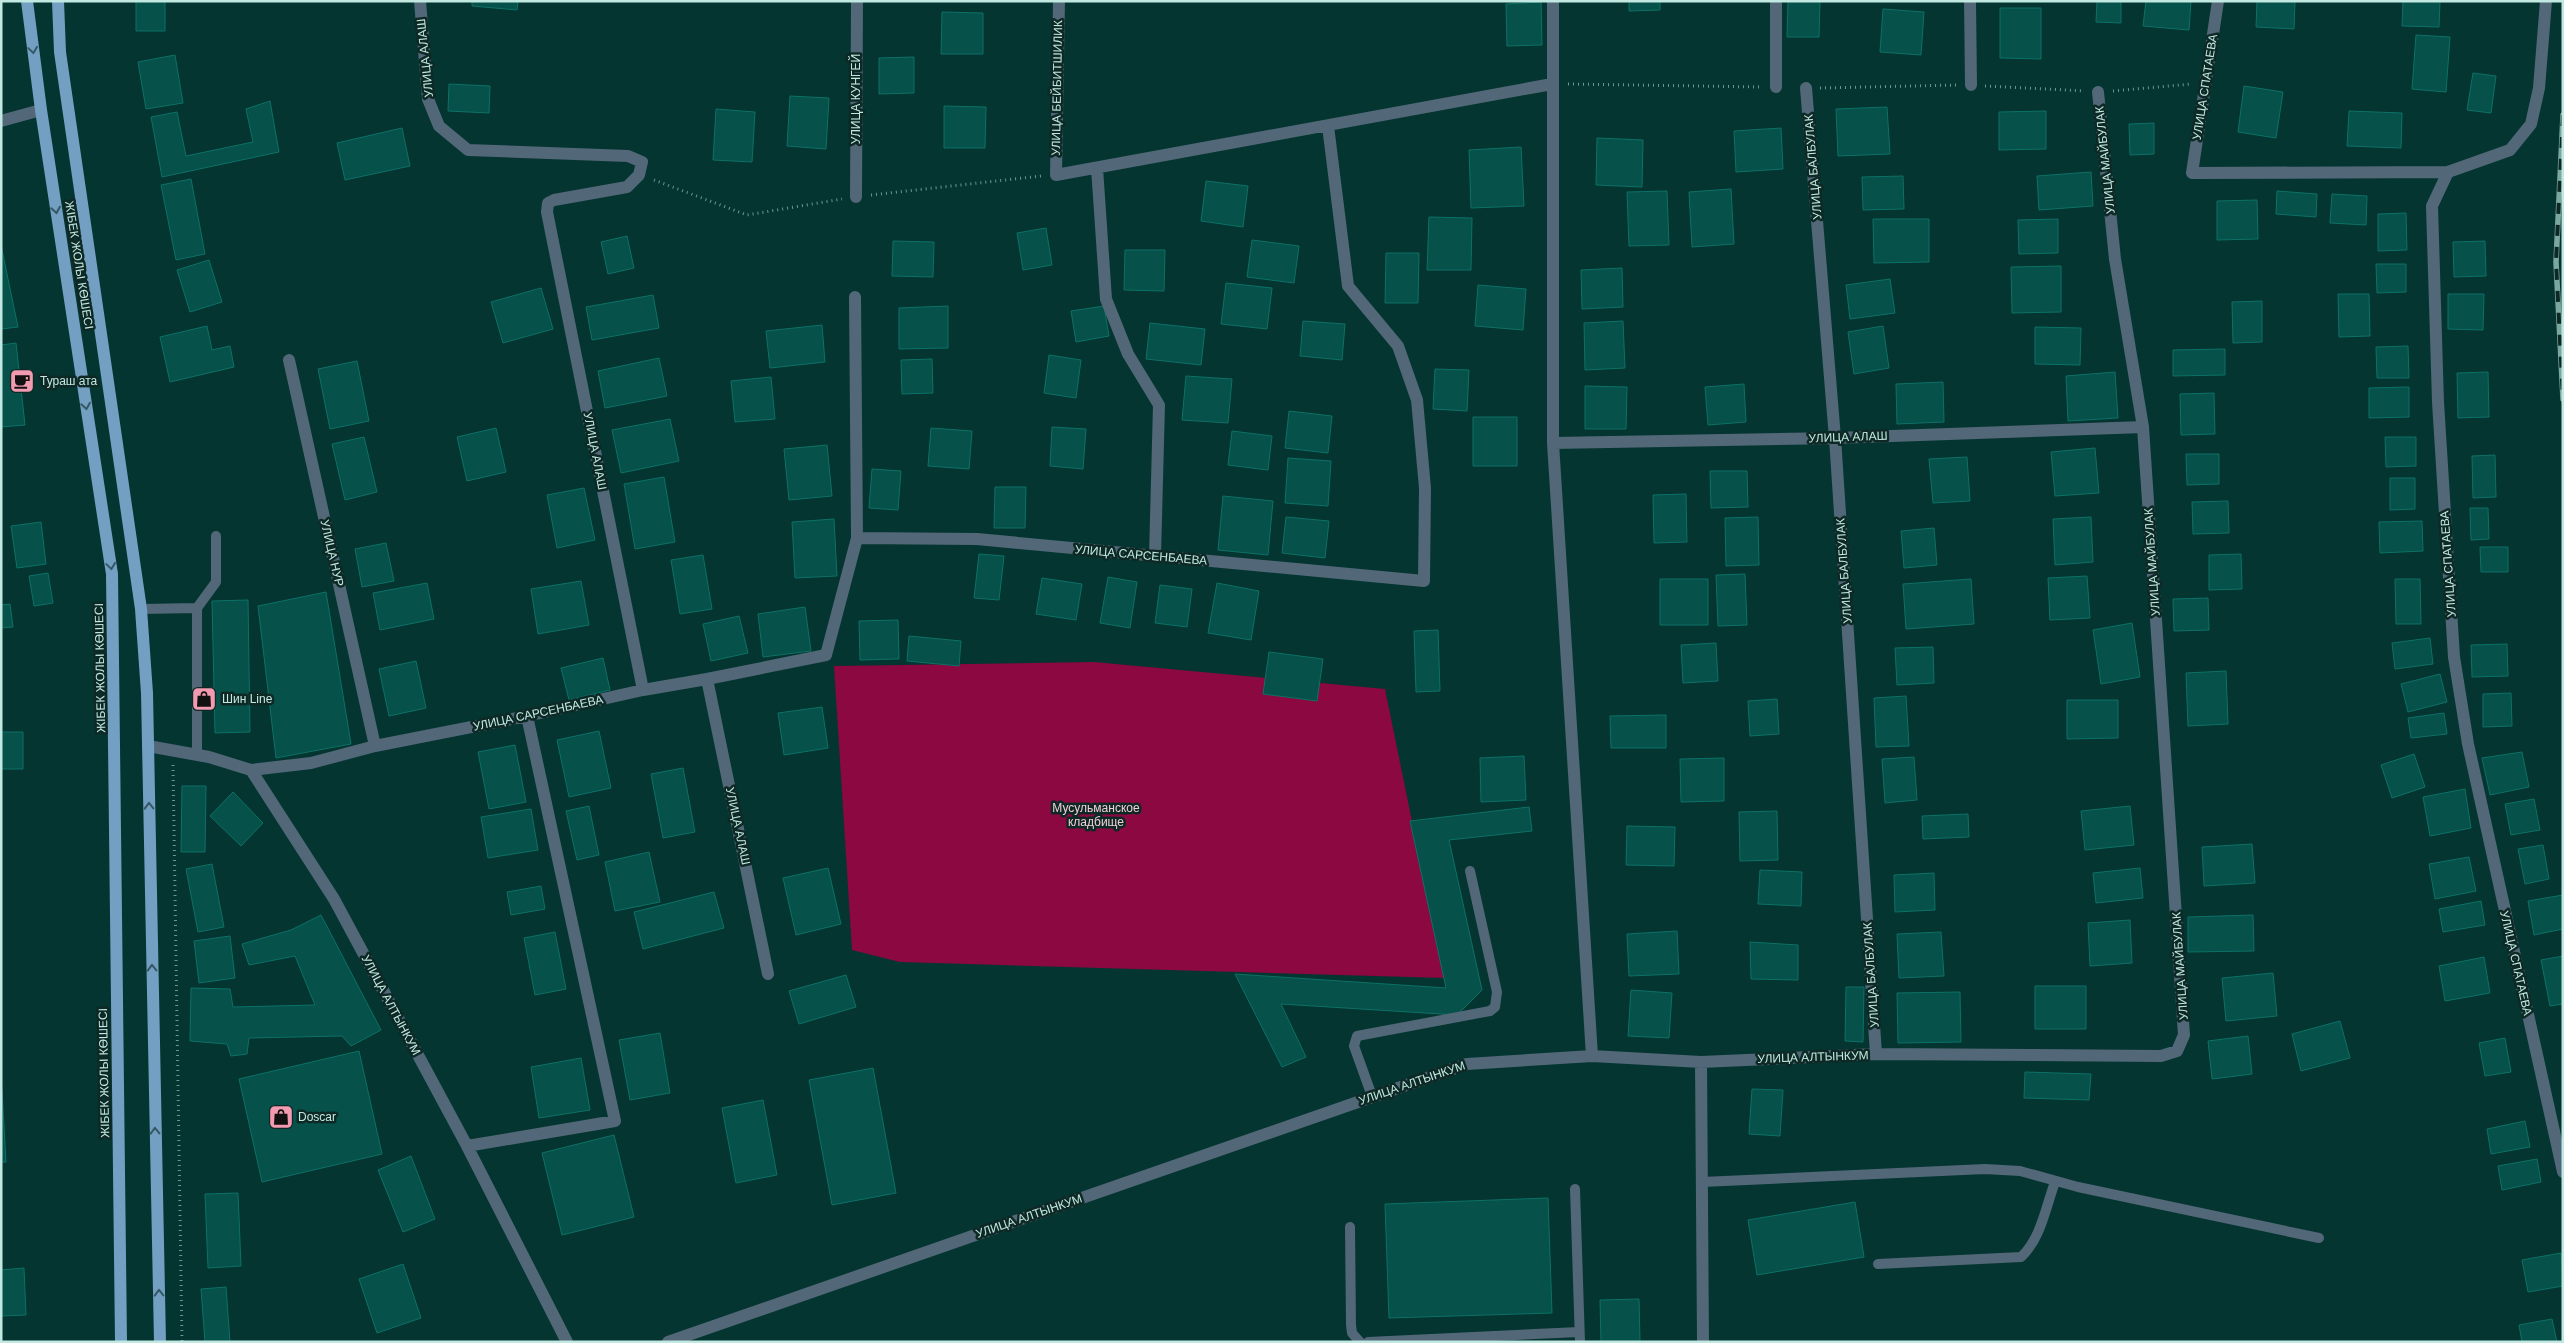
<svg xmlns="http://www.w3.org/2000/svg" width="2564" height="1343" font-family="Helvetica,sans-serif">
	<style>
		.green { fill: #8b0841 }
		.building { fill: #06514a; stroke: #0d7167 }
		.lines { fill: none; stroke-linecap: round; stroke-linejoin: round }
		.path { stroke: #6b9791; stroke-width: 3; stroke-dasharray: 1 4; stroke-linecap: butt }
		.lane { stroke: #526778; stroke-width: 10 }
		.street { stroke: #526778; stroke-width: 12 }
		.primary { stroke: #739fc3; stroke-width: 12 }
		.rail-casing { stroke: #7ca7a1; stroke-width: 5.5 }
		.rail { stroke: #0e2925; stroke-width: 4; stroke-dasharray: 11; stroke-linecap: butt }
		.oneway { stroke: #365864 }
		.labels { text-anchor: middle; stroke-width: 5; stroke-linejoin: round; paint-order: stroke }
		.street-label { font-size: 12px; fill: #c1e9e2; stroke: #0e2925 }
		.poi-label { font-size: 12px; fill: #c1e9e2; stroke: #0e2925; text-anchor: start }
		.park-label { font-size: 12px; fill: #f2cfd6; stroke: #0e2925 }
	</style>
	<rect width="100%" height="100%" fill="#043530"/>
	<path class="green" d="M1094,662l291,27 59,289 -544,-16 -48,-12 -18,-284z"/>
	<path class="building" d="M136,1h29v30h-29z
		M472,1h46l-1,9 -45,-4z
		M1629,1h31v9l-31,1z
		M1788,1h32l-1,36h-32z
		M2097,1h24v22l-25,-1z
		M2146,1h45l-2,29 -46,-4z
		M2257,1h38l-1,28 -38,-2z
		M2403,1h37l-1,26 -37,-1z
		M1541,2l1,43 -35,1 -1,-42z
		M2000,8h41v51l-41,-1z
		M1883,9l41,3 -3,43 -41,-3z
		M942,12l41,1v41h-42z
		M2416,35l34,2 -4,55 -34,-3z
		M175,55l8,48 -37,6 -8,-47z
		M914,57v36l-35,1v-36z
		M2473,73l23,3 -5,37 -24,-3z
		M449,84l41,2 -1,27 -41,-2z
		M2244,86l39,6 -7,46 -38,-6z
		M790,96l39,2 -3,51 -39,-3z
		M270,101l9,51 -117,25 -11,-60 26,-5 9,44 67,-14 -7,-33z
		M944,106l42,1 -1,41h-41z
		M1887,107l3,47 -52,2 -2,-47z
		M716,109l39,3 -3,50 -39,-2z
		M2046,111v38l-47,1v-38z
		M2349,111l53,2 -1,35 -54,-2z
		M2154,123v31l-24,1 -1,-31z
		M402,128l8,38 -65,14 -8,-37z
		M1781,128l2,41 -47,3 -2,-41z
		M1597,138l46,2 -1,47 -46,-2z
		M1521,147l3,59 -53,2 -2,-58z
		M2091,172l2,34 -54,4 -2,-34z
		M1903,176l1,33 -41,1 -1,-33z
		M191,179l14,75 -29,6 -15,-75z
		M1206,181l42,5 -5,41 -42,-6z
		M1731,189l3,55 -42,3 -3,-55z
		M1667,191l2,54 -40,1 -2,-54z
		M2277,191l40,3 -1,23 -40,-3z
		M2332,194l35,2 -1,29 -36,-2z
		M2257,200l1,39 -41,1v-39z
		M2406,213l1,37 -29,1v-37z
		M1429,217l43,1 -1,52h-44z
		M1873,219h56v43l-55,1z
		M2058,219v34l-39,1 -1,-34z
		M1046,228l6,37 -29,5 -6,-37z
		M627,236l7,32 -26,6 -7,-32z
		M1252,240l47,6 -5,37 -47,-6z
		M893,241l41,1 -1,35 -41,-1z
		M2485,241l1,35 -32,1 -1,-35z
		M1,245l17,82 -17,2z
		M1125,250h40l-1,41 -40,-1z
		M1386,253h33l-1,50h-33z
		M209,260l13,42 -32,10 -13,-42z
		M2376,264h30v28l-29,1z
		M2061,266v46l-49,1 -1,-46z
		M1622,268l1,39 -41,2 -1,-39z
		M1890,279l5,34 -45,6 -4,-34z
		M1226,283l46,5 -5,41 -46,-5z
		M1478,285l48,4 -3,41 -48,-4z
		M541,288l12,41 -50,14 -12,-41z
		M2338,294h31l1,42 -31,1z
		M2448,294h36l-1,36 -35,-1z
		M653,295l6,33 -67,12 -6,-33z
		M2262,301v41l-29,1 -1,-41z
		M948,306v42l-49,1v-41z
		M1104,306l5,30 -33,6 -5,-31z
		M1303,321l42,3 -3,36 -42,-4z
		M1623,321l2,47 -40,2 -1,-47z
		M1150,323l55,6 -4,36 -55,-6z
		M822,325l3,37 -55,6 -4,-37z
		M207,326l5,24 18,-4 4,21 -64,15 -10,-45z
		M1883,326l6,42 -35,6 -6,-42z
		M2035,327l46,1 -1,37 -45,-1z
		M16,343l9,82 -24,2v-82z
		M2408,346l1,32h-32l-1,-31z
		M2225,349v26l-52,1v-26z
		M1049,355l32,5 -5,38 -32,-5z
		M659,358l8,38 -62,12 -7,-37z
		M932,359l1,34 -31,1 -1,-34z
		M357,361l12,60 -39,8 -12,-60z
		M1435,369l34,1 -2,41 -34,-2z
		M2115,372l3,46 -50,3 -2,-45z
		M2488,372l1,45 -31,1 -1,-45z
		M1186,376l46,3 -4,44 -46,-3z
		M771,377l4,42 -40,3 -4,-41z
		M1943,382l1,40 -47,2 -1,-40z
		M1744,384l2,38 -38,3 -3,-38z
		M1585,386l42,1 -1,42h-41z
		M2409,387v30l-40,1v-30z
		M2214,393l1,41 -34,1 -1,-41z
		M1289,411l43,5 -4,37 -43,-5z
		M1473,417h44v49h-44z
		M670,419l9,42 -58,12 -9,-43z
		M1052,427l34,2 -3,40 -33,-3z
		M496,428l10,44 -39,9 -10,-44z
		M931,428l41,3 -3,38 -41,-3z
		M1232,431l40,5 -4,34 -40,-5z
		M364,437l13,55 -32,8 -13,-56z
		M2385,437h31v29l-30,1z
		M827,445l5,51 -43,4 -5,-51z
		M2095,448l4,45 -44,3 -4,-44z
		M2186,454h33v30l-32,1z
		M2495,455l1,42 -23,1 -1,-42z
		M1967,457l3,44 -37,2 -4,-44z
		M1288,458l43,3 -3,45 -43,-3z
		M872,469l29,2 -3,39 -29,-2z
		M1710,471h37l1,36 -37,1z
		M664,477l11,65 -40,7 -11,-65z
		M2390,478h25v31l-25,1z
		M995,487h31l-1,41h-31z
		M584,488l11,52 -38,8 -10,-53z
		M1686,494l1,48 -33,1 -1,-48z
		M1223,496l50,5 -5,54 -50,-5z
		M2228,501l1,32 -36,1 -1,-32z
		M2470,508h18l1,31 -18,1z
		M1286,517l43,4 -4,37 -43,-5z
		M1758,517l1,48 -33,1 -1,-48z
		M2091,517l2,45 -38,3 -2,-46z
		M834,519l3,57 -42,2 -3,-56z
		M2422,521l1,30 -43,2 -1,-31z
		M41,522l5,42 -29,4 -6,-42z
		M1934,528l3,37 -33,3 -3,-37z
		M386,543l8,38 -32,6 -7,-38z
		M2480,547h28v25h-27z
		M979,554l25,2 -5,44 -25,-2z
		M2241,554l1,35 -33,1v-35z
		M703,555l9,54 -32,5 -9,-54z
		M48,573l5,30 -19,3 -5,-30z
		M1745,574l2,51 -29,1 -2,-51z
		M2087,576l3,42 -40,2 -2,-42z
		M1108,577l29,5 -7,46 -30,-5z
		M1042,578l40,6 -6,36 -40,-6z
		M1660,579h48v46h-48z
		M1971,579l3,45 -68,5 -3,-45z
		M2395,579h25l1,45h-25z
		M581,581l8,44 -51,9 -7,-45z
		M427,583l7,36 -54,11 -7,-37z
		M1217,583l42,8 -8,49 -43,-7z
		M1160,585l32,4 -5,38 -32,-4z
		M326,592l25,152 -75,14 -18,-152z
		M2208,598l1,32 -35,1 -1,-32z
		M248,600l2,132 -35,1 -3,-132z
		M10,604l3,23 -12,1v-23z
		M805,607l6,44 -48,6 -5,-43z
		M739,616l9,37 -37,8 -8,-37z
		M898,620l1,39 -39,1 -1,-39z
		M2132,623l8,54 -39,7 -8,-54z
		M1438,630l2,61 -24,1 -2,-61z
		M909,636l52,5 -2,25 -52,-5z
		M2430,638l3,26 -38,5 -3,-26z
		M1716,643l2,38 -35,2 -2,-38z
		M2507,644l1,32 -36,1 -1,-32z
		M1933,647l1,36 -37,2 -2,-37z
		M1269,652l54,7 -6,42 -54,-7z
		M603,658l7,32 -41,10 -8,-32z
		M416,661l10,47 -37,8 -10,-47z
		M2226,671l2,53 -40,2 -2,-53z
		M2440,674l7,28 -39,10 -7,-28z
		M2511,693l1,33 -29,1v-33z
		M1906,696l3,50 -33,1 -2,-49z
		M1777,699l2,35 -29,2 -2,-35z
		M2067,700h51v38l-51,1z
		M822,707l6,41 -44,7 -6,-42z
		M2444,713l3,21 -36,4 -3,-20z
		M1666,715v33h-55l-1,-32z
		M599,731l12,57 -42,9 -12,-57z
		M1,732h22v37h-22z
		M515,745l11,57 -37,7 -11,-57z
		M2522,752l7,35 -39,8 -8,-37z
		M2414,754l11,33 -33,11 -11,-33z
		M1524,756l2,44 -45,2 -1,-44z
		M1914,757l3,43 -32,3 -3,-44z
		M1724,758v43l-43,1 -1,-43z
		M683,768l12,64 -32,6 -12,-64z
		M182,786h24l-1,66h-24z
		M2465,789l6,39 -41,8 -7,-39z
		M233,792l30,31 -22,23 -31,-30z
		M2534,799l6,31 -29,5 -6,-31z
		M589,806l10,49 -22,5 -11,-49z
		M2130,806l4,39 -49,5 -4,-39z
		M1529,807l3,24 -83,9 33,150 -25,25 -176,-11 25,53 -24,10 -47,-93 211,14 -36,-167z
		M531,809l7,41 -50,8 -7,-41z
		M1777,811l1,49 -38,1 -1,-49z
		M1968,814l1,23 -46,2 -1,-23z
		M1627,826l48,1 -1,39 -48,-1z
		M2252,844l3,39 -51,3 -2,-39z
		M2543,845l6,34 -24,5 -7,-35z
		M649,852l11,50 -45,9 -10,-49z
		M2469,857l7,34 -41,8 -6,-35z
		M212,864l12,63 -26,5 -12,-63z
		M828,868l13,56 -45,11 -13,-57z
		M2140,868l3,30 -47,5 -3,-30z
		M1760,870l42,2 -1,34 -43,-2z
		M1934,873l1,37 -40,2 -1,-37z
		M541,886l4,23 -34,6 -4,-23z
		M714,892l10,36 -81,21 -9,-37z
		M2563,895v34l-29,6 -6,-34z
		M2481,901l4,24 -42,7 -4,-23z
		M321,915l60,115 -30,16 -9,-10 -93,2 -2,16 -16,2 -4,-12 -37,-3 1,-53 39,1 3,18 82,-2 -20,-49 -46,9 -7,-21 49,-14z
		M2253,915l1,36 -66,1v-35z
		M2130,920l2,43 -42,3 -2,-43z
		M1677,931l2,43 -50,2 -2,-42z
		M555,932l11,57 -31,6 -11,-57z
		M1941,932l3,44 -45,2 -2,-44z
		M230,936l5,42 -36,5 -5,-42z
		M1750,942l48,3v35l-47,-1z
		M2563,956v48l-13,2 -9,-46z
		M2484,957l6,36 -45,8 -6,-35z
		M2273,973l4,43 -51,5 -4,-43z
		M846,975l10,32 -57,17 -10,-33z
		M2035,986h51v43h-51z
		M1846,987h18l-1,55 -18,-1z
		M1631,990l41,3 -3,45 -41,-2z
		M1960,992l1,50 -63,1 -1,-50z
		M2340,1021l10,37 -49,13 -9,-37z
		M660,1033l10,60 -40,7 -11,-60z
		M2248,1036l4,38 -40,5 -4,-38z
		M2505,1038l6,34 -26,4 -6,-33z
		M359,1051l23,103 -120,28 -23,-103z
		M581,1058l9,52 -51,8 -8,-51z
		M873,1068l23,125 -64,12 -23,-125z
		M2025,1072l66,2 -2,26 -65,-2z
		M1,1073l5,89h-5z
		M1752,1089l31,1 -3,46 -31,-2z
		M763,1100l14,75 -41,8 -14,-75z
		M2525,1121l5,26 -39,7 -4,-25z
		M614,1135l20,82 -72,18 -20,-82z
		M411,1156l24,63 -32,13 -25,-62z
		M2537,1159l4,23 -39,8 -4,-24z
		M238,1193l3,73 -33,2 -3,-74z
		M1548,1198l4,115 -163,5 -4,-114z
		M1855,1202l9,55 -107,18 -9,-55z
		M2561,1253l2,33 -35,6 -6,-32z
		M403,1264l18,54 -44,15 -18,-54z
		M24,1268l2,47 -25,1v-46z
		M226,1287l4,55h-25l-4,-53z
		M1639,1299l1,43h-39l-1,-42z
		M2552,1319l5,23h-35l-3,-17z"/>
	<g class="lines">
		<path class="path" d="M1568,84l194,3
			M1985,86l99,5
			M1820,88l137,-3
			M2113,91l78,-7
			M654,180l93,35 95,-16
			M871,195l170,-19
			M173,765l9,577"/>
		<path class="lane" d="M197,608l19,-26v-46
			M141,609l56,-1v146
			M1372,1096l-18,-50 3,-10 133,-25 5,-4 2,-15 -27,-121
			M1702,1182l283,-13 35,2 58,16 241,51
			M1575,1189l5,153
			M1350,1227l1,98 1,8 8,9
			M1878,1264l143,-7c20,-18 25,-51 34,-75
			M1368,1342l211,-10"/>
		<path class="street" d="M420,1l8,98 11,27 29,24 160,6 14,6 -3,13 -12,12 -73,13 -6,3 -1,9 96,478
			M1059,1l-3,174 496,-91
			M1553,1v442l39,613
			M1776,1v86
			M1970,1l1,84
			M2218,1l-26,172 256,-1
			M2546,1l-7,87 -8,36 -21,26 -62,22 -16,34 6,196 16,255 14,87 95,428
			M1806,88l29,350 41,616
			M1,121l40,-11
			M1097,168l9,131 22,55 31,51 -4,151
			M856,197l1,-196
			M289,360l86,386
			M1553,443l282,-5 308,-11
			M857,538l120,1 447,42 1,-93 -8,-88 -19,-54 -50,-60 -20,-160
			M707,679l61,295
			M148,746l61,11 42,13 83,129 133,247 100,196
			M251,770l60,-7 64,-17 152,-30 116,-26 64,-11 119,-24 31,-117 -2,-241
			M1701,1062l2,280
			M467,1146l148,-25 -88,-405
			M668,1342l799,-278 125,-8 109,6 175,-8 285,2 16,-5 7,-16 -41,-608 -28,-168 -17,-167"/>
		<path class="primary" d="M27,1l14,109 71,464 9,768
			M58,1l2,51 81,557 6,84 13,649"/>
		<defs>
			<path id="rail" d="M2563,115l-7,147 7,137"/>
		</defs>
		<use href="#rail" class="rail-casing"/>
		<use href="#rail" class="rail"/>
	</g>
	<defs><path id="oneway-chevron" d="M-2-3.5L2.5 0L-2 3.5" fill="none" stroke-width="1.6" stroke-linecap="round" stroke-linejoin="round" transform="scale(1.25)"/></defs>
	<g class="oneway">
		<use href="#oneway-chevron" transform="translate(33 50) rotate(82)"/>
		<use href="#oneway-chevron" transform="translate(56 210) rotate(81)"/>
		<use href="#oneway-chevron" transform="translate(86 406) rotate(81)"/>
		<use href="#oneway-chevron" transform="translate(111 566) rotate(82)"/>
		<use href="#oneway-chevron" transform="translate(149 806) rotate(-91)"/>
		<use href="#oneway-chevron" transform="translate(152 968) rotate(-91)"/>
		<use href="#oneway-chevron" transform="translate(155 1131) rotate(-91)"/>
		<use href="#oneway-chevron" transform="translate(159 1293) rotate(-91)"/>
	</g>
	<defs>
		<symbol id="cafe-square" viewBox="-11 -11 22 22"><rect x="-9" y="-9" width="18" height="18" rx="4" fill="#f29aaf" stroke="#0e2925"/><path d="M-5.5-4.5H6V0H3Q3 3.5 0 3.5H-2.5Q-5.5 3.5-5.5 0ZM3-3.2v2h1.7v-2ZM-6 4.5H4V6H-6Z" fill="#111"/></symbol>
		<symbol id="shop-square" viewBox="-11 -11 22 22"><rect x="-9" y="-9" width="18" height="18" rx="4" fill="#f29aaf" stroke="#0e2925"/><path d="M-5-2.5h2.3a2.7 3.5 0 0 1 5.4 0H5L5.5 6h-11ZM-1.5-2.5h3a1.5 2.3 0 0 0-3 0Z" fill="#111"/></symbol>
	</defs>
	<g fill-rule="evenodd">
		<use href="#cafe-square" x="8" y="367" width="28" height="28"/>
		<use href="#shop-square" x="190" y="685" width="28" height="28"/>
		<use href="#shop-square" x="267" y="1103" width="28" height="28"/>
	</g>
	<g class="labels">
		<g class="street-label">
			<text transform="translate(425 58) rotate(-96)" y="4">УЛИЦА АЛАШ</text>
			<text transform="translate(2205 87) rotate(-81)" y="4">УЛИЦА СПАТАЕВА</text>
			<text transform="translate(1057 88) rotate(-89)" y="4">УЛИЦА БЕЙБИТШИЛИК</text>
			<text transform="translate(856 99) rotate(-90)" y="4">УЛИЦА КУНГЕЙ</text>
			<text transform="translate(2105 160) rotate(-96)" y="4">УЛИЦА МАЙБУЛАК</text>
			<text transform="translate(1813 167) rotate(-95)" y="4">УЛИЦА БАЛБУЛАК</text>
			<text transform="translate(79 265) rotate(81)" y="4">ЖІБЕК ЖОЛЫ КӨШЕСІ</text>
			<text transform="translate(1848 437) rotate(-2)" y="4">УЛИЦА АЛАШ</text>
			<text transform="translate(595 451) rotate(79)" y="4">УЛИЦА АЛАШ</text>
			<text transform="translate(332 553) rotate(77)" y="4">УЛИЦА НУР</text>
			<text transform="translate(1141 555) rotate(5)" y="4">УЛИЦА САРСЕНБАЕВА</text>
			<text transform="translate(2152 562) rotate(-94)" y="4">УЛИЦА МАЙБУЛАК</text>
			<text transform="translate(2448 564) rotate(-94)" y="4">УЛИЦА СПАТАЕВА</text>
			<text transform="translate(1844 571) rotate(-94)" y="4">УЛИЦА БАЛБУЛАК</text>
			<text transform="translate(100 668) rotate(-91)" y="4">ЖІБЕК ЖОЛЫ КӨШЕСІ</text>
			<text transform="translate(538 713) rotate(-12)" y="4">УЛИЦА САРСЕНБАЕВА</text>
			<text transform="translate(738 826) rotate(78)" y="4">УЛИЦА АЛАШ</text>
			<text transform="translate(2516 963) rotate(77)" y="4">УЛИЦА СПАТАЕВА</text>
			<text transform="translate(2180 966) rotate(-94)" y="4">УЛИЦА МАЙБУЛАК</text>
			<text transform="translate(1871 975) rotate(-94)" y="4">УЛИЦА БАЛБУЛАК</text>
			<text transform="translate(391 1005) rotate(62)" y="4">УЛИЦА АЛТЫНКУМ</text>
			<text transform="translate(1813 1057) rotate(-2)" y="4">УЛИЦА АЛТЫНКУМ</text>
			<text transform="translate(104 1073) rotate(-91)" y="4">ЖІБЕК ЖОЛЫ КӨШЕСІ</text>
			<text transform="translate(1412 1083) rotate(-19)" y="4">УЛИЦА АЛТЫНКУМ</text>
			<text transform="translate(1029 1216) rotate(-19)" y="4">УЛИЦА АЛТЫНКУМ</text>
		</g>
		<g class="poi-label">
			<text x="40" y="385">Тураш ата</text>
			<text x="222" y="703">Шин Line</text>
			<text x="298" y="1121">Doscar</text>
		</g>
		<g class="park-label">
			<text x="1096" y="812">Мусульманское<tspan x="1096" dy="14">кладбище</tspan></text>
		</g>
	</g>
	<rect width="2564" height="1343" fill="none" stroke="#c1e9e2" stroke-width="5"/>
</svg>
